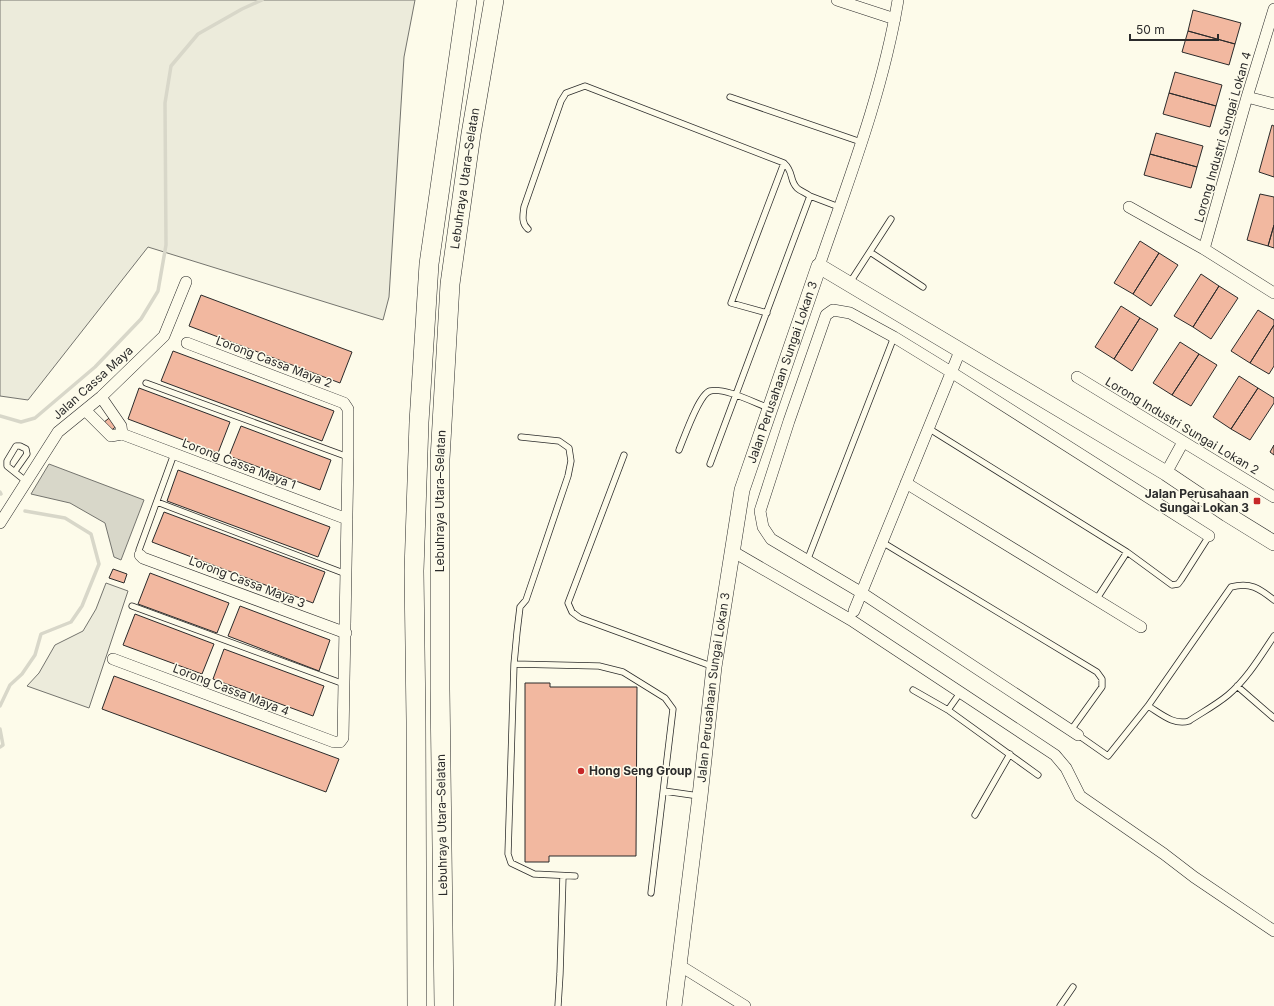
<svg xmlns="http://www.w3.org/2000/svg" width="1274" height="1006" font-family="Inter,sans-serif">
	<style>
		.green { fill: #ecebdb; stroke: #74746e }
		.water { fill: #d8d7c9; stroke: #74746e }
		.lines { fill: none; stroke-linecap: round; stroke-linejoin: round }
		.stream { stroke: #d8d7c9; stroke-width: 3.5 }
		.building { fill: #f2b8a0; stroke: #2b2b2b }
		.lane-casing { stroke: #2b2b2b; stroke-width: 7 }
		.street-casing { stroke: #2b2b2b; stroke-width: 12 }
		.secondary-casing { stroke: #2b2b2b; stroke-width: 16 }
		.highway-casing { stroke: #2b2b2b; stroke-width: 20 }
		.lane { stroke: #fdfbea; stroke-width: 5.5 }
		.street { stroke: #fdfbea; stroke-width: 11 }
		.secondary { stroke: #fdfbea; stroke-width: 15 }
		.highway { stroke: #fdfbea; stroke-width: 19 }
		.poi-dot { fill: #c62828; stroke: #fdfbea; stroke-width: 1.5 }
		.labels { text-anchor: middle; stroke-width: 3; stroke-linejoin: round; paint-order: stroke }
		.street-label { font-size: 12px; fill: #2b2b2b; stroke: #fdfbea }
		.poi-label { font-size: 12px; font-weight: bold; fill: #2b2b2b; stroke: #fdfbea; text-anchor: end }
	</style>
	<rect width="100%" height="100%" fill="#fdfbea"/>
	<path class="green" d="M0,0h415l-11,57 -15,240 -6,23 -235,-73 -120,153 -28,-4z
		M106,583l22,8 -39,117 -62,-22 12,-13 16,-28 28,-14 13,-22z"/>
	<path class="water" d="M49,464l95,36 -23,60 -7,-3 -9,-34 -35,-20 -39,-9z"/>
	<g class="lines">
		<path class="stream" d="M0,416l21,6 14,-4 60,-51 46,-48 17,-28 8,-46 -1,-142 6,-37 27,-32 44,-25 20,-9
			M0,492l1,2
			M0,706l10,-21 12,-11 13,-19 6,-21 30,-12 11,-16 17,-42 -8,-30 -26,-16 -40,-7
			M0,729l3,16 -3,2"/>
	</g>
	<path class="building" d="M1193,10l48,13 -6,21 -47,-13z
		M1188,31l47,13 -6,21 -47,-13z
		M1175,72l47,13 -6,21 -47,-13z
		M1169,93l47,13 -6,21 -47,-13z
		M1272,125l2,1v51l-15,-5z
		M1156,133l47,13 -6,21 -47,-13z
		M1150,154l47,13 -6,21 -47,-13z
		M1260,194l14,3v28l-6,21 -21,-6z
		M1274,225v23l-6,-2z
		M1140,241l19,12 -26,41 -19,-11z
		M1159,253l19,12 -27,41 -18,-12z
		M1201,274l18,12 -26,41 -19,-11z
		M1219,286l19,12 -27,41 -18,-12z
		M201,295l151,57 -12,31 -151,-57z
		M1121,306l19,12 -26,41 -19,-12z
		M1258,310l16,10v5l-24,38 -19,-12z
		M1140,318l18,11 -26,42 -18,-12z
		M1274,325v41l-5,8 -19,-11z
		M1180,342l19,12 -27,41 -19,-12z
		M173,351l161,60 -12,30 -161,-60z
		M1199,354l18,11 -26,41 -19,-11z
		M1239,376l19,12 -27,41 -18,-12z
		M139,388l91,34 -12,31 -90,-34z
		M1258,388l16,10v5l-24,37 -19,-11z
		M117,412l7,9 -18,13 -7,-8z
		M241,426l90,34 -11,30 -91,-34z
		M1274,445v10l-4,-3z
		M178,470l152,57 -12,30 -151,-56z
		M164,512l161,60 -12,31 -161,-61z
		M113,569l14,5 -3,9 -15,-5z
		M150,573l79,30 -12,30 -79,-29z
		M240,606l90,34 -11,31 -91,-35z
		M135,614l79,30 -12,30 -79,-29z
		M224,649l100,37 -11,30 -100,-37z
		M114,676l225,83 -13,33 -224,-83z
		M525,683h25v4h87l-1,169h-87v6h-24z"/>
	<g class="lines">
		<defs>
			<path id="lane" d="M730,97l131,45
				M810,196l29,11
				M528,229c-7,-6 -5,-14 -4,-22l37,-106 5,-8 19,-7 199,77c10,9 5,17 13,25 3,3 9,5 13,8l-100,268
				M870,252l53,35
				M849,284l42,-65
				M767,313l-36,-10 53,-140
				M146,383l202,74
				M928,428l199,124 45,33 6,-1 3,-4 28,-44
				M521,437l38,4 10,7 2,13 -3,15 -42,124 -6,7 -3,25 -3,32 -6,190 3,9 23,11 41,2
				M679,450c5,-12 20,-56 31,-59 14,-4 45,12 59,17
				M624,455l-56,148 4,9 8,6 134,49
				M15,471l12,-17 -1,-5 -6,-3h-4l-9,15v5l20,16
				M157,502l189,72
				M882,542l215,130 5,7v8l-31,43
				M140,555l-1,-5 35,-96
				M807,561l87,-224
				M1096,600l31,-48
				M132,606l212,78
				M514,664l85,2 24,6 42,26 8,11 -22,184
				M1237,686l37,32
				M913,690l35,20
				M960,693l-12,17 90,65
				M1148,706c12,7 26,20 41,15 12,-8 27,-16 39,-26 19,-16 32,-38 46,-59
				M1078,735l30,21 40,-50 83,-119c19,-5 28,1 43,13
				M664,791l35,5
				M975,815l35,-61
				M558,1006l2,-32 3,-98
				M1060,1006l13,-19"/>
			<path id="street" d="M837,0l58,19
				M1247,97l27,7
				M1129,207l75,42 70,44
				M1204,249l43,-152 27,-88
				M819,266c30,-87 64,-175 79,-266
				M1077,377l197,120
				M101,397l20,29 1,8
				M86,411l25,25 11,-2 225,85
				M1166,473l17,-31
				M906,483l235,144
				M0,523l58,-91 43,-35 63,-61 22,-54
				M732,551l119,69 204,135 11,13 14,28 84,58 30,23 80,54
				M140,555l3,3 203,75
				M854,611l106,-260
				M113,659l221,83h6l3,-4 5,-281v-48l-4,-6 -157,-60
				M1078,735l-216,-142 -91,-54 -8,-12 -3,-16 29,-90 37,-106 7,-5 17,3 44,24 57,35 258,164
				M679,965l66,41"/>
			<g id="secondary">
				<path id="s1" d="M674,1006l26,-210 14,-129 28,-177 77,-224 347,207 61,41 47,29"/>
			</g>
			<g id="highway">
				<path d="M417,1006l-1,-285 -2,-150 5,-149 10,-158 38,-264"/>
				<path id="s2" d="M444,1006l-4,-317v-230l10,-175 21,-150 23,-134"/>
			</g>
		</defs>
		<use href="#lane" class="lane-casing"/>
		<use href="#street" class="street-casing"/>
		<use href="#secondary" class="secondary-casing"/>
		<use href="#highway" class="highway-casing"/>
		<use href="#lane" class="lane"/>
		<use href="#street" class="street"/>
		<use href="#secondary" class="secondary"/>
		<use href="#highway" class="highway"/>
	</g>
	<g class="poi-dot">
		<rect x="1253" y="497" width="8" height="8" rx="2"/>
		<circle cx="581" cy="771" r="4"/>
	</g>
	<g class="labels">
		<g class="street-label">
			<text transform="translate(1223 137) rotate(-74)" y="4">Lorong Industri Sungai Lokan 4</text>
			<text dy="4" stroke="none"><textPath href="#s2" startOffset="829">Lebuhraya Utara–Selatan</textPath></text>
			<text transform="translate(274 362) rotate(21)" y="4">Lorong Cassa Maya 2</text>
			<text dy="4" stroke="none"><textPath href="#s1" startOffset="645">Jalan Perusahaan Sungai Lokan 3</textPath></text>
			<text transform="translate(93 383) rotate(-42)" y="4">Jalan Cassa Maya</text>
			<text transform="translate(1182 426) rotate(31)" y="4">Lorong Industri Sungai Lokan 2</text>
			<text transform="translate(239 464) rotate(21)" y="4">Lorong Cassa Maya 1</text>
			<text dy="4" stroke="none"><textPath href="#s2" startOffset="505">Lebuhraya Utara–Selatan</textPath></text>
			<text transform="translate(247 582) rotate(21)" y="4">Lorong Cassa Maya 3</text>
			<text dy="4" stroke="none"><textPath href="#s1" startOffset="321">Jalan Perusahaan Sungai Lokan 3</textPath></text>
			<text transform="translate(231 690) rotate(21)" y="4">Lorong Cassa Maya 4</text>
			<text transform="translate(442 825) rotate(-91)" y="4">Lebuhraya Utara–Selatan</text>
		</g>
		<g class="poi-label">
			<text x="1249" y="498">Jalan Perusahaan<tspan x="1249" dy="14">Sungai Lokan 3</tspan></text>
			<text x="589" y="775" text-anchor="start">Hong Seng Group</text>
		</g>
	</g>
	<path d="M1130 34v6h88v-6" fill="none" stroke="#2b2b2b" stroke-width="2"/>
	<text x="1136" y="34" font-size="12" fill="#2b2b2b" stroke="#fdfbea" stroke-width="3" paint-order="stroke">50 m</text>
</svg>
